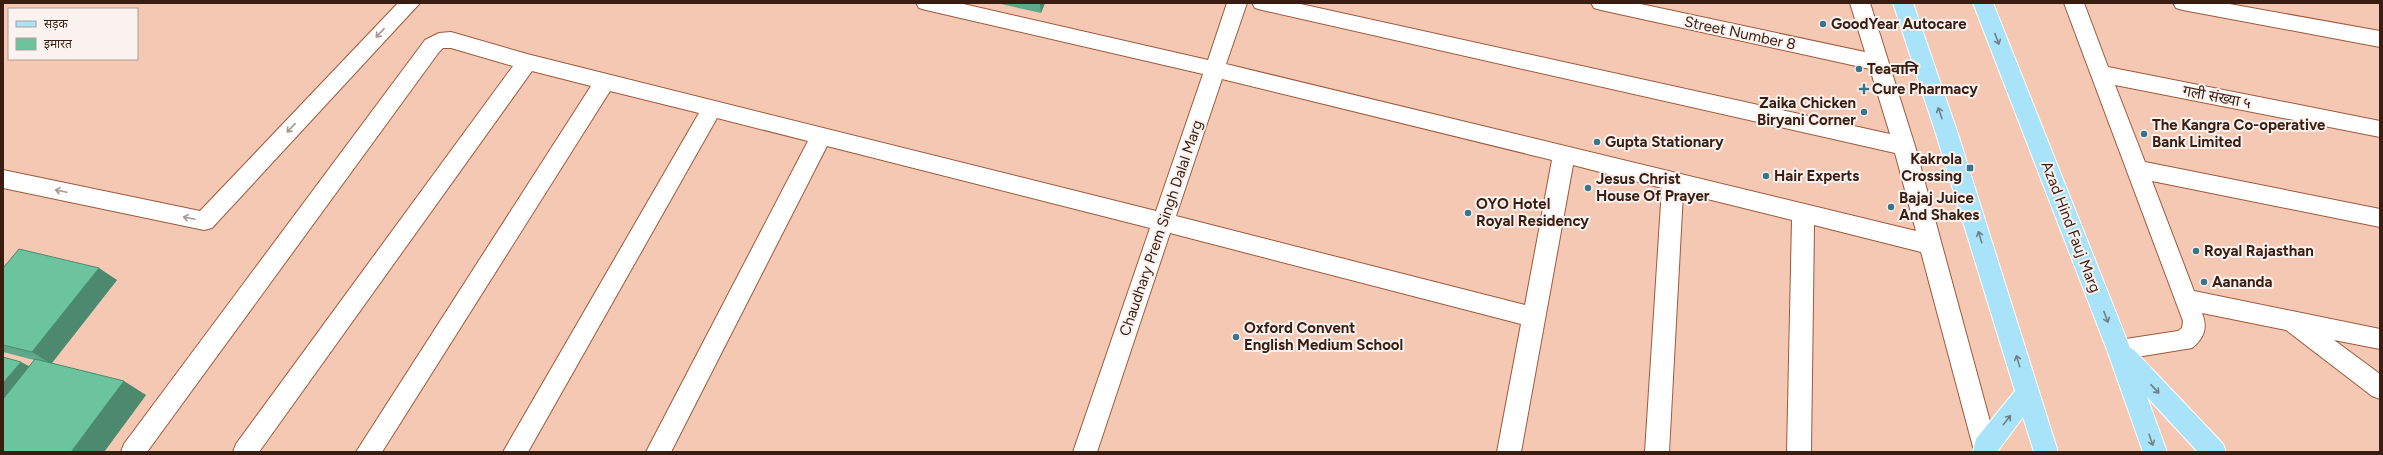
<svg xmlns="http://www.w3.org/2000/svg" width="2383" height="455" font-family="Figtree,'Noto Sans Devanagari',sans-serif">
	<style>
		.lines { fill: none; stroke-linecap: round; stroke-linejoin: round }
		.minor-casing { stroke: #9d5a3c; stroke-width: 2 }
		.major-casing { stroke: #fff; stroke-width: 2 }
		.minor { fill: #fff; fill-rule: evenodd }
		.major { fill: #a9e3fa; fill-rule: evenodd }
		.wall { fill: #5da989 }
		.shaded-wall { fill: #4c896f }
		.building { fill: #6cc49f; stroke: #4c896f }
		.oneway { stroke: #a69994 }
		.oneway2 { stroke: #718086 }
		.poi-dot { fill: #37758b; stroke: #faf2ef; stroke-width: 1.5 }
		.labels { text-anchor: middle; stroke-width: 4; stroke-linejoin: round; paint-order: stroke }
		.poi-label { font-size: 15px; font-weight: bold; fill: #391d11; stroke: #faf2ef; text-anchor: start }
		.street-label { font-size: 15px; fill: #391d11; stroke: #faf2ef }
	</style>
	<rect width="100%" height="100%" fill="#f5c8b4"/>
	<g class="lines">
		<defs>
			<path id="minor" d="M398,3h22l-208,225 -8,2 -201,-42v-18l197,41z
				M916,3h43l249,57 19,-57h20l-21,61 690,167 -21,-78 -633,-143 -7,-2 -3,-5h44l594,131 -20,-65 -269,-59 -7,-2 -3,-5h45l229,49 -15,-49h20l45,143 82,301 -2,5h-20l-2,-5 -52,-195 -107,-27 -3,227h-24l5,-232 -109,-27 -14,259h-24l17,-264 -89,-23 -52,287h-24l24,-128 -351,-91 -73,219h-24l77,-224 -323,-82 -156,306h-25l162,-311 -91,-23 -189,334h-25l196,-339 -89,-22 -228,361h-26l235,-366 -59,-15 -273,381h-26l3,-8 277,-378 -62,-18h-8l-4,4 -292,400h-26l3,-8 301,-404 14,-7 12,-1 76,22 629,157 47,-137 -277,-64 -7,-2zM1222,79l330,81 -27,145 -349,-89z
				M2064,3h20l24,64 272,54v16l-265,-52 30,77 235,47v18l-228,-46 42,110 186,38v20l-46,-9 46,34v25l-8,-3 -86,-66 -84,-17c6,15 2,25 -10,35l-73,12 -8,-3 -4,-7 4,-7 8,-3 59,-9 4,-3 1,-7z
				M2173,3h51l156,28v16l-197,-37 -7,-2z"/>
			<path id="major" d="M1893,3h20l45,131 100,318h-24l-11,-35 -26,35h-24l3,-13 39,-48 -79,-257z
				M1973,3h20l137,345 4,2 89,94 3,8h-28l-51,-55 20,55h-24l-36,-102z"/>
		</defs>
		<use href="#minor" class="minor-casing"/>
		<use href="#major" class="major-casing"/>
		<use href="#minor" class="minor"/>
		<use href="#major" class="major"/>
	</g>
	<path class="wall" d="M1001,3h44l-4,10 -40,-9z
		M3,268l114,12 -65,83 94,32 -42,57 -83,-90 8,4 5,-6 -31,-8z"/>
	<path class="shaded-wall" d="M1040,3h5l-4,10 -1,-9z
		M99,268l18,12 -66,84 -19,-12z
		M21,362l24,14 -42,51v-44z
		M124,381l22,14 -42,57h-33z"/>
	<path class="building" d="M19,249l80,19 -67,84 -29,-7v-77z
		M3,357l18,5 -18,21z
		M35,359l89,22 -53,71h-68v-53z"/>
	<defs><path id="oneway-shaft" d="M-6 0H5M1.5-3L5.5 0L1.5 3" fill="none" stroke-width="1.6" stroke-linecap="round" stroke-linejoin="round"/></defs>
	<g class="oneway">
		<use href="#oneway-shaft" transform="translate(380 33) rotate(133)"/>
		<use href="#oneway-shaft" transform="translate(291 128) rotate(133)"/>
		<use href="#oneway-shaft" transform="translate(61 191) rotate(-168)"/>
		<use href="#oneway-shaft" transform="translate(189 218) rotate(-168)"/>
	</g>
	<g class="oneway2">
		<use href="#oneway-shaft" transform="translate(1997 39) rotate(69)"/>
		<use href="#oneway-shaft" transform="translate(1940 113) rotate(-109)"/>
		<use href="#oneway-shaft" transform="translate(1980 237) rotate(-107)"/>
		<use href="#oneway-shaft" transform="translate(2106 317) rotate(69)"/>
		<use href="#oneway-shaft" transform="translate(2018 361) rotate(-107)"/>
		<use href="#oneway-shaft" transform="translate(2155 389) rotate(47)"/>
		<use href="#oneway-shaft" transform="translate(2007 420) rotate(-52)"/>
		<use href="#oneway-shaft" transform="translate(2151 440) rotate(71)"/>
	</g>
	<g class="poi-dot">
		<circle cx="1823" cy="24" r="4"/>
		<circle cx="1859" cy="69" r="4"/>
		<path d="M1862 83h4v4h4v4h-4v4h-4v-4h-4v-4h4z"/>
		<circle cx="1864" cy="112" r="4"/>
		<circle cx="2144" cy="134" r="4"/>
		<circle cx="1597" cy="142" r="4"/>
		<rect x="1966" y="164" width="8" height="8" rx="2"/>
		<circle cx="1766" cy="176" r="4"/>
		<circle cx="1588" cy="188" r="4"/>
		<circle cx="1891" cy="207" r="4"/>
		<circle cx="1468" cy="213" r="4"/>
		<circle cx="2196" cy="251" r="4"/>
		<circle cx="2204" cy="282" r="4"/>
		<circle cx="1236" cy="337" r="4"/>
	</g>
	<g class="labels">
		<g class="poi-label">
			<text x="1831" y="29">GoodYear Autocare</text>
			<text x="1867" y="74">Teaवानि</text>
			<text x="1872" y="94">Cure Pharmacy</text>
			<text x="1856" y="108" text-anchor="end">Zaika Chicken<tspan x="1856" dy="17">Biryani Corner</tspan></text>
			<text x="2152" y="130">The Kangra Co-operative<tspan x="2152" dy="17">Bank Limited</tspan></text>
			<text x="1605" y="147">Gupta Stationary</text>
			<text x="1962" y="164" text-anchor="end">Kakrola<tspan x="1962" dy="17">Crossing</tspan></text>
			<text x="1774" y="181">Hair Experts</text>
			<text x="1596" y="184">Jesus Christ<tspan x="1596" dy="17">House Of Prayer</tspan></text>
			<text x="1899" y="203">Bajaj Juice<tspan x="1899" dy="17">And Shakes</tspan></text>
			<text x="1476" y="209">OYO Hotel<tspan x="1476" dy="17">Royal Residency</tspan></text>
			<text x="2204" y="256">Royal Rajasthan</text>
			<text x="2212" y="287">Aananda</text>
			<text x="1244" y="333">Oxford Convent<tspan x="1244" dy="17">English Medium School</tspan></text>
		</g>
		<g class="street-label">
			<text transform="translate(1740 33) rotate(12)" y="5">Street Number 8</text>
			<text transform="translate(2217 97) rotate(11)" y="5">गली संख्या ५</text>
			<text transform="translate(2071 227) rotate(69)" y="5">Azad Hind Fauj Marg</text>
			<text transform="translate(1161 228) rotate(-71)" y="5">Chaudhary Prem Singh Dalal Marg</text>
		</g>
	</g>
	<rect width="2383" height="455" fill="none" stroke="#391d11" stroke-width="8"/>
	<rect x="8" y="8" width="130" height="52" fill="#faf2ef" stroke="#ad9d96"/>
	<rect x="16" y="21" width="20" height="6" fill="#a9e3fa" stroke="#ad9d96"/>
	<text x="44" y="28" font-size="12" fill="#391d11">सड़क</text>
	<rect x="16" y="38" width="20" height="12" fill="#6cc49f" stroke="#ad9d96"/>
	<text x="44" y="48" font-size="12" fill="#391d11">इमारत</text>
</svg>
